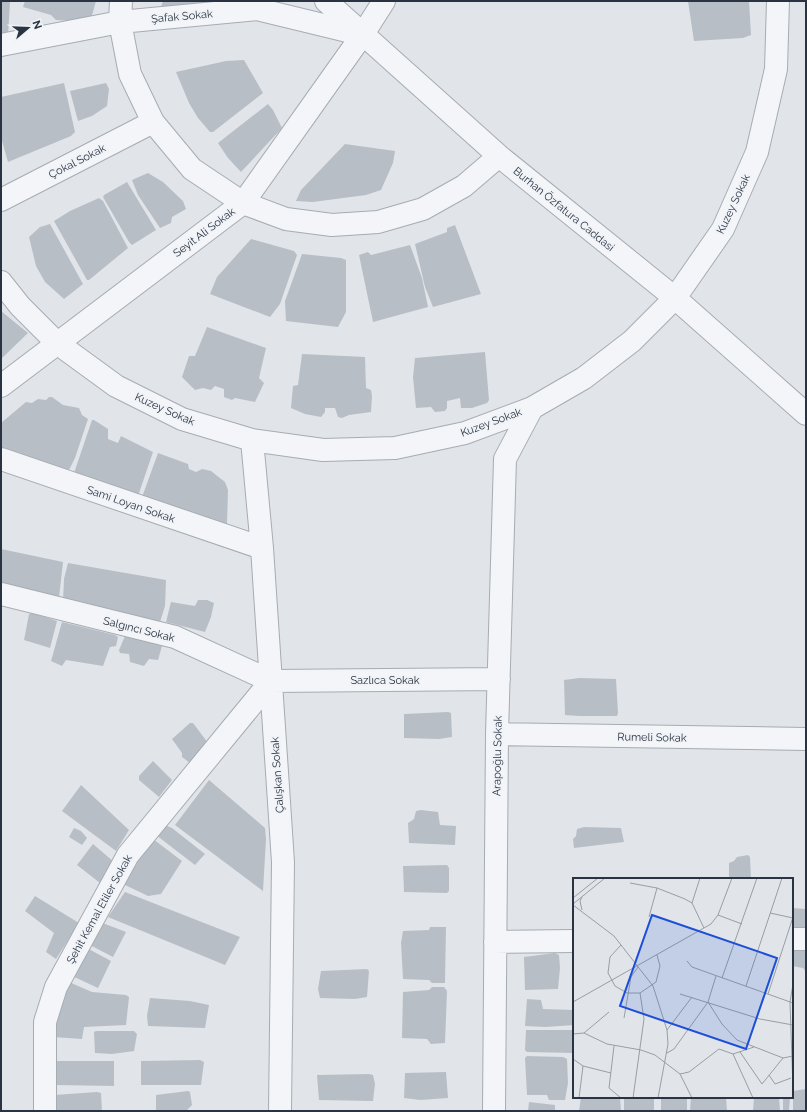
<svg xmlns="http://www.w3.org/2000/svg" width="807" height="1112" font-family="Raleway,sans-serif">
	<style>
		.building { fill: #b8bec6 }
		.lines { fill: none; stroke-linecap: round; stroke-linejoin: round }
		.minor-casing { stroke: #a6acb3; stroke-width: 24 }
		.tertiary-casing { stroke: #a6acb3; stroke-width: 24 }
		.minor { stroke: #f3f5f8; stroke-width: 22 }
		.tertiary { stroke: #f3f5f8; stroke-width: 22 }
		.labels { text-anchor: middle; stroke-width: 3.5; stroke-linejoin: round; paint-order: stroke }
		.street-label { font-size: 11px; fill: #2a3341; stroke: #f0f3f7 }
		.inset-road { fill: none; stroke: #989ea6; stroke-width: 1 }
		.view { fill: #1d4ed8; fill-opacity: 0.15; stroke: #1d4ed8; stroke-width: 2 }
		.inset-edge { fill: none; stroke: #2a3341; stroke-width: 2 }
	</style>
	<rect width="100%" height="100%" fill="#e1e5e9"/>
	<path class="building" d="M1,1h9l-2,36 -7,1z
		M25,1h71l-7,25 -17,-5 -16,-1 -5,-5 -28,-8z
		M163,1h66l-37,8 -17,-4 -5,5 -9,-3z
		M688,1h61l2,34 -8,3 -49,3z
		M244,60l19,33 -50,39h-3l-12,-14 -9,-15 -13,-31 50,-11z
		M64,83l11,49 -4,4 -63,26 -7,-25v-40z
		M106,83l3,6 -2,17 -15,10 -14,5 -8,-30z
		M268,104l5,6 9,18 -41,44 -13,-14 -10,-15z
		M345,144l50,7 -2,12 -12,27 -15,5 -53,7 -17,-1 5,-11z
		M148,173l15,9 20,19 3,8 -14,8 -1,6 -11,5 -22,-33 -6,-15z
		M127,182l29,48 -24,15 -3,-3 -26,-45 1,-2z
		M99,198l4,3 25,47 -39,32h-2l-33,-59 16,-10z
		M50,224l33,60 -19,15 -19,-17 -9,-16 -7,-29 11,-10z
		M455,225l26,69 -48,13 -8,-20 -10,-43 32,-12v-4z
		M251,239l43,12 3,4 -17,49 -10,13 -60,-23 7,-17z
		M410,245l12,33 6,29 -55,15 -14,-67 9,-3 3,3z
		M302,254l39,4 5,2v52l-8,15 -52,-6 -1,-20z
		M1,311l27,22 -27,26z
		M207,327l59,21 -7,30 5,5 -9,19 -20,-4 -3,2 -8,-3v-8l-9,-3 -4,4 -8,-2 -8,2 -13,-13 7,-21h6z
		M485,352l4,48 -2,3 -15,5h-11l-1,-10 -13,3v7l-2,3 -10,1 -4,-5 -15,1 -3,-31 2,-19z
		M302,354l63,3 1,31 5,2 1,6 -1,16 -22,3 -7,3 -4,-1 -3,-9h-10v4l-4,5 -16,-3 -14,-6 2,-22 5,-1z
		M49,397h3l11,8 16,3 3,7 6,4 -13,39 -8,16 -66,-22v-29l25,-21 6,1 6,-4 8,1z
		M92,420h2l14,9v10l10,4 3,-7 32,16 -16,47 -64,-23z
		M158,453l30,11 1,5 7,3 6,-3 9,2 14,11 3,8 -1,34 -41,-5 -45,-19z
		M1,549l62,13 -4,36 -58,-11z
		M68,563l98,17 -1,26 -5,16 -97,-22 1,-21z
		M198,600h9l7,3 -3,14 -6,15 -39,-10 5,-20 24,4z
		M33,613l24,8 -7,27 -26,-8 5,-26z
		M62,622l53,13 3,2 -2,9 -6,1 -7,19 -37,-6 -4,6 -11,-5z
		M125,636l37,10 -4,14 -9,-1 -5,7 -14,-4 -1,-8 -9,-1 -1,-3z
		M579,678l37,1 2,34 -1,3h-38l-14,-1 -1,-35z
		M448,712l3,1 1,24 -13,2 -35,-1v-24z
		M190,723h3l15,20 -18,20 -8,-6v-4l-10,-14z
		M153,761l19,19 -13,17 -20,-17v-4z
		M209,780l56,48 1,11 -3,52 -88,-66z
		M81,785l48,45 -13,21 -54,-40z
		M421,810l17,2 2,13 16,1 -1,19 -46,-2 -1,-20 6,-4 2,-8z
		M165,825l7,3 33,26 -10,11 -39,-30z
		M584,827l37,1 3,14 -50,6 -1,-9 3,-3 1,-7z
		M74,828l7,3 6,7 -5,7 -13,-8z
		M153,839l29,22 -21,33 -13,2 -25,-12z
		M93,844l21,18 -14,21 -23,-18z
		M748,855l2,2 1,22h-19l-3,-2v-14l5,-2 3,-4z
		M447,865l2,3v23l-2,2 -43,-1 -1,-26z
		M125,892l115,45 -15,28 -117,-48z
		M35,896l44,27 -23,36 -10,-7 8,-19 -29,-22z
		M792,908l14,1v19h-14z
		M100,922l26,10 -13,25 -25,-13z
		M430,927h16l-1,56h-13l-3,-3 -26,-1 -2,-36 2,-12 26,-1z
		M85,947l26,14 -13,27 -28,-13z
		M792,951h14v21l-3,-4 -11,-2z
		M555,953l4,2 1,13 -2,21 -33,1 -1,-33z
		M367,969l2,2 -2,26 -12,2 -35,-1 -2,-9 3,-18z
		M69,982l23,10 34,3 3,2 -3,28 -42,2 -2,12 -29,-2 1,-26z
		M432,987h12l3,4 -2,52 -14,1 -4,-5 -25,-1 1,-46 26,-2z
		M150,998l40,3 19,4 -4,23 -57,-2 -1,-10z
		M527,999l14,1 2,9 31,1v15l-28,2 -21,-1z
		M526,1030h48v23l-47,-1 -2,-2z
		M96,1031h38l3,3 -3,17 -22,3 -17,-1 -1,-21z
		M527,1056l36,1 4,2 1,24 -3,17h-16l-2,-5h-20l-2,-37z
		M200,1060l4,2 -3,23h-60v-24z
		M55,1061h59v25l-59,-1z
		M446,1072l2,26 -28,2 -16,-2 1,-25z
		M369,1074l4,1 2,9 -2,17 -54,-1 -2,-25z
		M806,1089v22h-13v-20z
		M188,1091l2,1 2,13 -6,6h-30v-16z
		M97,1092l4,1 1,18h-49l1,-16z
		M581,1097h39l1,14h-42z
		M624,1097h30v14h-30z
		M665,1097h22v14h-26v-12z
		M691,1097h35l1,14h-37z
		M754,1097h25l1,14h-27z
		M783,1097h7l-1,14h-6z
		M529,1102l26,3v6h-27z"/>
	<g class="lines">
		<defs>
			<path id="minor" d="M121,1l-1,21 10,52 23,48 39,47 51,34 43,16 46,6 46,-3 45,-13 41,-23 35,-30
				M326,1l173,155 176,142 131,116
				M1,45l119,-23 137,-13 103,25
				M1,200l152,-78
				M1,282l19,24 37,37 59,43 66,33 70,21 71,10 72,-2 70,-15 67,-25 52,-30 48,-37 43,-43 48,-69 34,-77 19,-83 2,-68
				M252,440l10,108 21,314 -3,249
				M1,459l261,89
				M1,594l174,43 96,44 228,-2
				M497,734l309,5
				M792,939h14
				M495,942l79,-1
				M45,1111v-89l11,-35 72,-132 143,-174
				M494,1111l3,-377 8,-275 27,-51"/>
			<path id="tertiary" d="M1,386l242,-183 120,-169 21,-33"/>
		</defs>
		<use href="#minor" class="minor-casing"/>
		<use href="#tertiary" class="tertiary-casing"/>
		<use href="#minor" class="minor"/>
		<use href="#tertiary" class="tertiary"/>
	</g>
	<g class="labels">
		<g class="street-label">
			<text transform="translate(182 16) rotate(-5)" y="4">Şafak Sokak</text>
			<text transform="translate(77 161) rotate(-27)" y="4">Çokal Sokak</text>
			<text transform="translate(733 204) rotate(-65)" y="4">Kuzey Sokak</text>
			<text transform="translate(564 209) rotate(39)" y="4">Burhan Özfatura Caddasi</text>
			<text transform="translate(204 232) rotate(-37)" y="4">Seyit Ali Sokak</text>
			<text transform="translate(165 409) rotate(24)" y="4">Kuzey Sokak</text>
			<text transform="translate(491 422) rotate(-20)" y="4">Kuzey Sokak</text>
			<text transform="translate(131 504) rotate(19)" y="4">Sami Loyan Sokak</text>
			<text transform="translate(139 629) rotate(14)" y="4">Salgıncı Sokak</text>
			<text x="385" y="684">Sazlıca Sokak</text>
			<text transform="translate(652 737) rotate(1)" y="4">Rumeli Sokak</text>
			<text transform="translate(497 756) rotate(-89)" y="4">Arapoğlu Sokak</text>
			<text transform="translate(277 775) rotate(-94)" y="4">Çalışkan Sokak</text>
			<text transform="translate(99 909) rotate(-61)" y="4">Şehit Kemal Etiler Sokak</text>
		</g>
	</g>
	<g transform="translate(573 878)">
		<rect width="220" height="220" fill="#e1e5e9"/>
		<path class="inset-road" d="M57,5l27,5 28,11 7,4 12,25M9,19l-2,4 2,9M0,20l25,-20M119,25l8,-25M0,26l32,-26M0,27l41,31 39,50 14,44 1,14 -10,54M197,35l23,5M145,37l24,9M76,39l8,-29M48,67l-11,12 -2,16 7,13 12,7h13l16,-11 4,-16 -3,-11M114,83l5,6 101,36M149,100l35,-100M220,106l-3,18 3,87M173,108l36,-108M107,116l80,25 33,6M195,116l25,-77M0,124l138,-78 7,-9 14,-37M135,124l14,22 15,16 46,18 10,-2M51,140l7,-41 7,-10M94,152l25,-33M11,155l25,-21M0,156l11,-1 23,11 34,6 14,5 25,19 12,24M41,168l-5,42 12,10M167,174l22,32 21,-26M94,175l7,-4 34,-47 8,-26M160,176l20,44M0,181l10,7 -4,32M10,188l28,7M107,196l9,-2 30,-23 14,5 21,-7M196,197l6,9 16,-6M60,220l11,-79 -4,-26"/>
		<path class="view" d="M79,37l125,43 -31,91 -126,-43z"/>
		<rect width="220" height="220" class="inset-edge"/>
	</g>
	<rect width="807" height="1112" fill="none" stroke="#2a3341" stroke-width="4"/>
	<g transform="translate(28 28) rotate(71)" stroke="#f0f3f7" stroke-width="3" paint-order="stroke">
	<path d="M0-3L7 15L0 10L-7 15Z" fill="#2a3341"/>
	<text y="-6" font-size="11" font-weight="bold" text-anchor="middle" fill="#2a3341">N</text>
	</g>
</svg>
